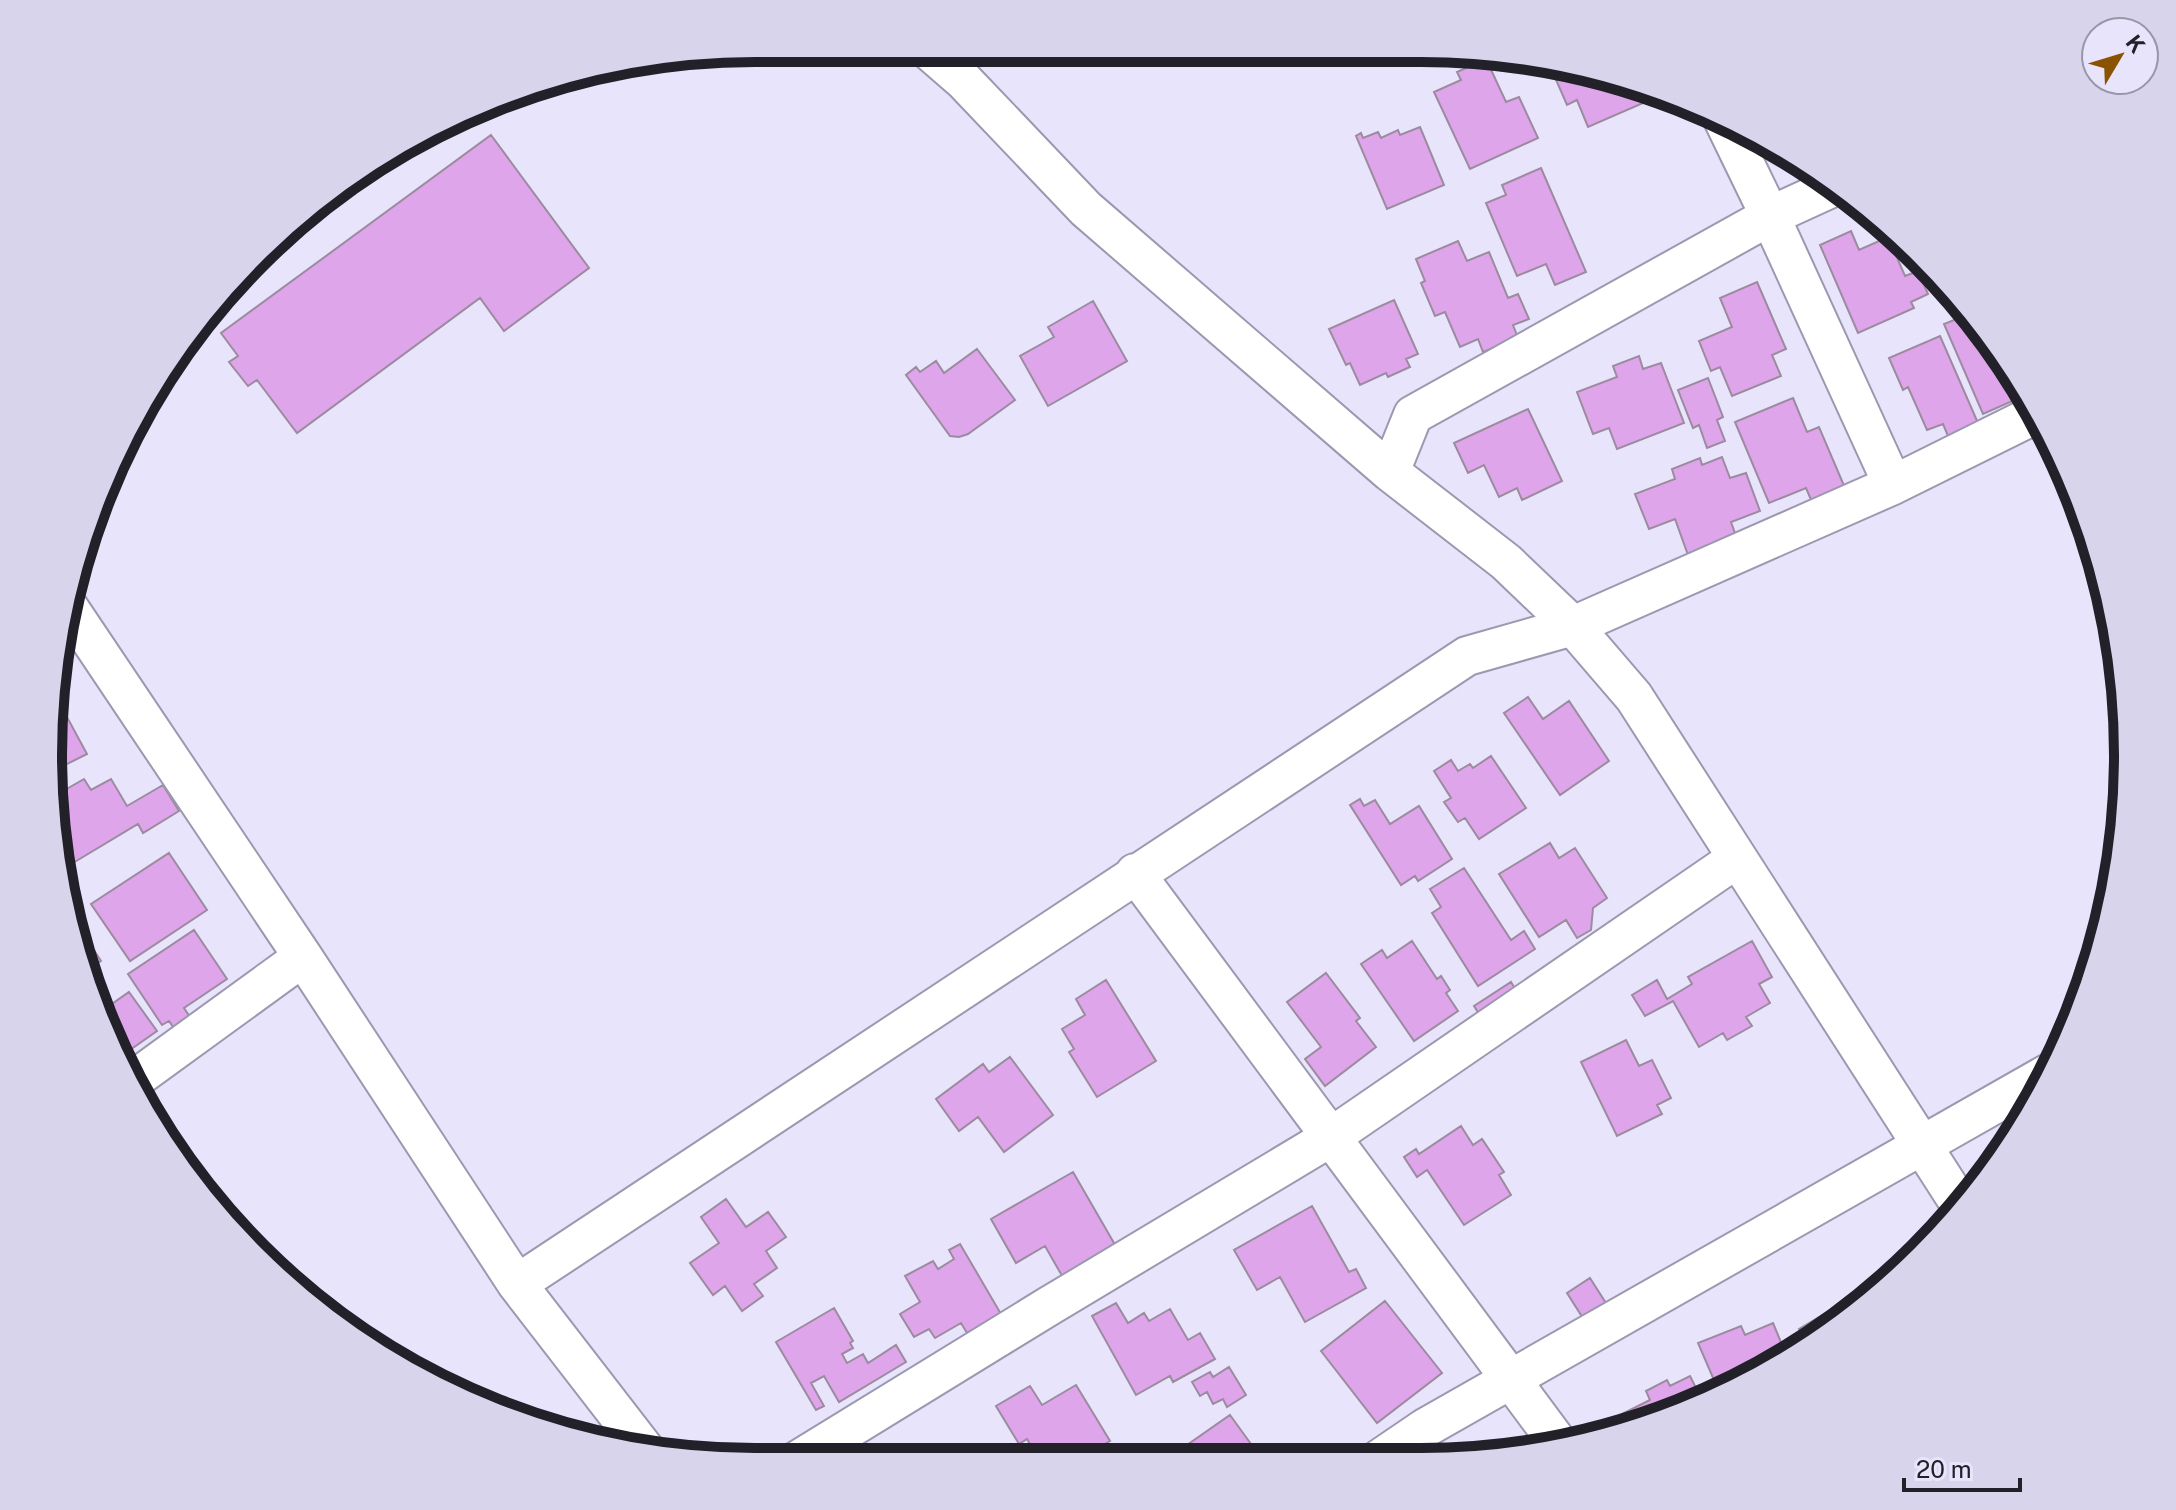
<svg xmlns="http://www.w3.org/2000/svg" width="2176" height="1510" font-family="'Public Sans',sans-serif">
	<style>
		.building { fill: #dea5ea; stroke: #9c8b9f; stroke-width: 2 }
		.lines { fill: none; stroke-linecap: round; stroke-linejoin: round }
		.street-casing { stroke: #9c98af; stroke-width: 42 }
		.street { stroke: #fff; stroke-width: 38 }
		.rim { fill: none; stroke: #222029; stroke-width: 10 }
	</style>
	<rect width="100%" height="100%" fill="#e8e4fc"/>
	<path class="building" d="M1486,59l20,43 13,-5 19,41 -68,31 -36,-77 27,-12 -4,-8z
		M1560,62l86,29 4,9 -62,27 -11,-27 -10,5 -17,-39z
		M1420,127l24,58 -57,24 -31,-73 5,-3 2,5 15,-6 3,6 17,-8 2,5z
		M491,135l98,133 -85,63 -24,-33 -183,135 -40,-53 -9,6 -19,-24 9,-6 -17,-23z
		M1541,168l45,104 -31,13 -9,-21 -29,12 -31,-73 20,-8 -4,-10z
		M1851,231l8,19 29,-13 17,39 13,-5 10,23 -17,8 3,6 -56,25 -38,-88z
		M1458,241l9,20 22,-9 19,46 10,-4 11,25 -16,6 5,13 -35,14 -5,-13 -18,8 -15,-35 -10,4 -14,-33 4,-2 -9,-22z
		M1757,282l29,67 -14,6 9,21 -49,20 -12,-29 -9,4 -12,-30 33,-14 -12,-29z
		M1394,300l24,54 -12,5 4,8 -22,10 -2,-4 -26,12 -10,-22 -4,2 -17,-36z
		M1093,301l34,60 -79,45 -28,-50 34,-19 -6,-10z
		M1969,314l40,49 17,32 -43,19 -39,-90z
		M1940,336l38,87 -30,13 -5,-12 -16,6 -19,-43 -5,3 -14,-32z
		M977,349l38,51 -47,34 -9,3 -9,-1 -44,-61 10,-8 4,5 16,-11 8,12z
		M1639,356l4,13 18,-6 23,60 -67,26 -8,-21 -16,6 -16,-42 40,-15 -4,-11z
		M1708,378l15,39 -6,3 8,21 -18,7 -8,-23 -6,3 -15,-38z
		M1793,398l14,34 12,-5 29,68 -33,14 -9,-21 -37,15 -34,-81z
		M1528,409l34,72 -40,19 -5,-12 -18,9 -15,-32 -16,8 -14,-30z
		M1722,457l8,21 16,-5 14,38 -29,11 5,14 -48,19 -13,-36 -26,10 -14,-35 40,-15 -3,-10 28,-11 2,7z
		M1528,697l15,22 26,-18 40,60 -49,34 -56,-82z
		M55,703l12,14 20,37 -30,15z
		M1491,756l35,52 -47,31 -14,-21 -7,4 -14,-20 7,-4 -17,-27 17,-11 7,11 12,-7 3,4z
		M84,779l7,11 20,-11 16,27 36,-21 16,26 -36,22 -5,-9 -70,42 -8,-13 -2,-59z
		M1360,799l4,7 11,-6 15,24 29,-18 33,53 -34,22 -3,-5 -14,9 -51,-80z
		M1550,843l9,15 16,-10 32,50 -14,10 -2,22 -14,8 -11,-18 -27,17 -40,-63z
		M169,853l38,57 -77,51 -39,-57z
		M1464,868l47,72 13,-9 11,18 -57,37 -46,-73 9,-6 -11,-18z
		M66,907l35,54 -13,8z
		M194,930l33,49 -43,29 8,12 -16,11 -7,-10 -7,4 -34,-51z
		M1412,941l25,38 4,-3 9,14 -4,3 12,18 -44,30 -53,-77 21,-14 5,8z
		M1752,941l20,36 -13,7 11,19 -24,14 6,9 -25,14 -4,-7 -24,14 -26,-46 -28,15 -13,-21 25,-15 10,19 25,-15 -4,-7z
		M1326,973l34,45 -4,3 20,26 -51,39 -20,-27 16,-12 -34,-45z
		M1106,980l50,81 -59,36 -28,-45 5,-3 -12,-20 23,-14 -9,-16z
		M1511,982l11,18 -36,25 -12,-19z
		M129,992l28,39 -27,19 11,15 -20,3 -19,-57z
		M1626,1040l13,26 13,-6 19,38 -14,7 5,9 -45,22 -36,-74z
		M1010,1057l43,58 -49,37 -26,-35 -19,14 -23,-32 47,-35 6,8z
		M1461,1126l12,19 9,-6 22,33 -5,3 12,20 -47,30 -37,-55 -10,7 -13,-20 12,-8 3,5z
		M1073,1172l45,78 -53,31 -20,-35 -29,17 -25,-44z
		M726,1199l20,28 22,-15 18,25 -20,14 11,17 -23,16 9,12 -21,15 -17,-25 -12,9 -23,-32 29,-20 -18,-26z
		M1312,1206l37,66 7,-3 10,19 -61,34 -25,-45 -23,13 -23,-40z
		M960,1244l41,70 -34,19 -6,-10 -26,15 -6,-9 -15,8 -14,-23 20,-12 -15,-26 28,-15 5,8 16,-10 -5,-9z
		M1903,1259l3,6 -23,17 -6,-9z
		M1590,1278l21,33 -23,15 -21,-33z
		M1385,1301l57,72 -65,50 -56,-72z
		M1116,1303l12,20 16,-10 5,8 21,-12 18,31 12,-7 15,26 -42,23 -3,-6 -34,19 -44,-79z
		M834,1308l19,33 -3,2 3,5 -11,6 5,9 16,-9 5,9 28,-18 10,17 -67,40 -15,-26 -13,7 13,23 -8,4 -40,-68z
		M1845,1310l-40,28 -6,-9 27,-16 3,6z
		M1773,1323l12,29 -51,37 -14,5 -22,-51 43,-17 4,9z
		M1229,1367l17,28 -19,12 -4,-8 -10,5 -6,-12 -7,4 -8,-14 18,-10 3,5z
		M1690,1376l12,24 -79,26 -5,-10 32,-16 -4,-9 21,-11 3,6z
		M1076,1385l34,56 -36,21h-34l-13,-23 -8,5 -23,-38 34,-20 12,19z
		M1230,1415l34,47h-80l-7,-10z"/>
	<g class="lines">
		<defs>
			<path id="street" d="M926,48l38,33 122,128 304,263 116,90 67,64 61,71 327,509
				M1722,117l48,99 123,269
				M1390,472l23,-57 357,-199 59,-27
				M69,608l234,349 214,327 129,167
				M1135,873l426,574
				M131,1082l172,-125
				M517,1284l950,-628 106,-30 320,-141 143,-71
				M795,1462l254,-156 282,-169 405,-278
				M1375,1462l50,-34 624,-355"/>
		</defs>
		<use href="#street" class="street-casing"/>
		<use href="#street" class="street"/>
	</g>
	<path d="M0 0H2176V1510H0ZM755 62H1421A693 693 0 0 1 2114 755V755A693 693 0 0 1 1421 1448H755A693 693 0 0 1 62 755V755A693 693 0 0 1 755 62Z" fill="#d8d4eb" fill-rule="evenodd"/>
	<path class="rim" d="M755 62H1421A693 693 0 0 1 2114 755V755A693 693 0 0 1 1421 1448H755A693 693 0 0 1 62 755V755A693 693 0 0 1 755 62Z"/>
	<g transform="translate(2120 56) rotate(52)"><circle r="38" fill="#e8e4fc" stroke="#9996a8" stroke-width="2"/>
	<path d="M0-6L14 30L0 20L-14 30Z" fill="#895302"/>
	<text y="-12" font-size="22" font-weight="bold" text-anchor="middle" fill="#222029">K</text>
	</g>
	<path d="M1904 1478v12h116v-12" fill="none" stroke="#222029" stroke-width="4"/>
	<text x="1916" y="1478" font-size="24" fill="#222029" stroke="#e8e4fc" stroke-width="6" paint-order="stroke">20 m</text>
</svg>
